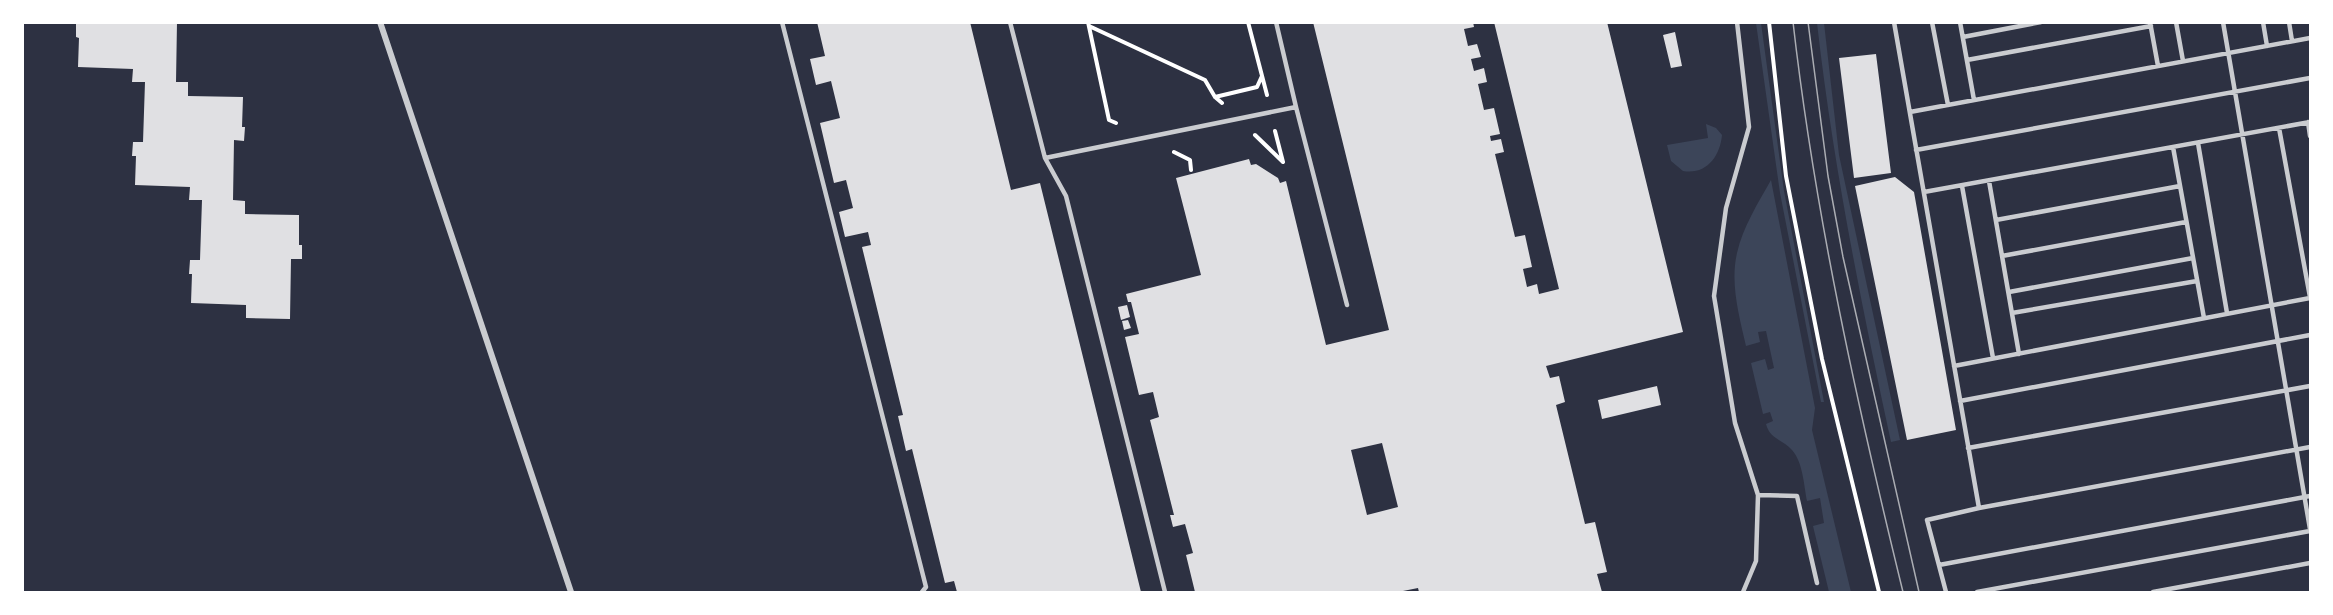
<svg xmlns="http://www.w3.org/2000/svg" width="2333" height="615" font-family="'Zilla Slab',serif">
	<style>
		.green { fill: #3c4559 }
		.building { fill: #e0e0e3; fill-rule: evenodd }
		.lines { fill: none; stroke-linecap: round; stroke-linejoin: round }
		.path { stroke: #fff; stroke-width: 4 }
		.service { stroke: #caccd0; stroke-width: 4.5 }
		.minor { stroke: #caccd0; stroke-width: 6 }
		.tram { stroke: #abadb3; stroke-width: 1.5 }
	</style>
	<rect width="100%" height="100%" fill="#2d3142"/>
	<path class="green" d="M1756,23h5l23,168 40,211h-3l-41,-209z
		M1817,23h7l15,132 61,285 -9,2c-30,-139 -58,-278 -74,-419z
		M1706,124l10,4 6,7c-2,22 -16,40 -39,36l-12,-10 -4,-16 41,-7z
		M1771,180l44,228 -3,22 39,162h-22l-16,-66 11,-3 -4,-25 -13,3c-3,-15 -4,-39 -15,-51 -9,-11 -22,-10 -26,-26l7,-3 -3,-9 -7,2 -12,-51 14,-4 3,11 6,-2 -8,-37 -8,1 2,10 -14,4c-7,-30 -16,-63 -9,-93 6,-26 21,-50 34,-73z"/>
	<path class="building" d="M87,22h90l-1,60h12v14l55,1 -1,30h3l-1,14 -10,-1 -1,60 12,1v13l54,1v30h3v14h-11l-1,60 -44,-1v-13l-55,-2 1,-29h-3l1,-14h10l2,-60h-13l1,-13 -55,-2 1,-29h-4l1,-14h10l2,-60h-13l1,-13 -55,-2 1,-29 -3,-1v-13z
		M817,22h153l41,168 29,-7 101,409h-184l-3,-11 -9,2 -33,-134 -6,2 -8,-35 5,-1 -41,-168 9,-2 -3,-13 -23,5 -6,-25 14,-4 -7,-28 -12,3 -14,-60 20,-5 -9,-37 -15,4 -6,-26 15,-3z
		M1313,22h160l1,5 -10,2 4,17 9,-2 4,13 -10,2 3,12 10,-3 3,14 -9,2 6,26 10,-2 6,26 -10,2 1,5 10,-2 3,13 -9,2 20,83 10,-2 7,32 -9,2 4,18 10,-3 2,10 20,-5 -65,-267h113l76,310 -137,34 4,12 9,-2 6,26 -9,3 29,119 10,-2 12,50 -10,2 5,18h-183l-1,-4 -20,4h-203l-9,-37 7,-2 -8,-29 -12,3 -3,-12h4l-24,-95 9,-3 -6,-25 -14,3 -14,-58 14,-3 -8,-32h-3l-2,-8 75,-19 -25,-97 73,-19 2,6 5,-1 22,14 2,5 6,-2 40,164 63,-15zM1382,443l16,64 -31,8 -16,-65z
		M1675,32l7,34 -11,2 -8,-33z
		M1876,54l15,119 -37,5 -15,-120z
		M1895,177l19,15 42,238 -49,10 -52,-254z
		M1127,305l3,12 -9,3 -3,-13z
		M1128,320l3,8 -7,2 -2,-9z
		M1657,386l4,19 -59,14 -4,-19z"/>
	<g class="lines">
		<path class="path" d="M1088,22l21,98 7,3
			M1248,22l19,73
			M1769,22l17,154 36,183 57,233
			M1089,26l116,54 10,17 7,6
			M1215,97l42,-10 5,-11
			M1275,131l8,31
			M1255,135l28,27
			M1174,152l16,8 1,10"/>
		<path class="service" d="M782,22l144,565 -4,5
			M1010,22l35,136 21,38 99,396
			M1276,22l20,85
			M1737,22l12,105 -23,81 -12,88 21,127 23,72 -2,66 -13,31
			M1894,22l85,486
			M1932,22l16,83
			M1960,22l14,78
			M2150,22l8,44
			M2176,22l7,39
			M2223,22l87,507
			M2263,22l4,24
			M2289,22l3,19
			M1963,37l78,-15
			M1967,60l184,-34
			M1910,112l400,-74
			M2308,122l2,14
			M2279,128l31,169
			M2198,143l29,170
			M2173,147l31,171
			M1916,150l394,-72
			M1045,158l251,-51 51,198
			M1989,181l30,173
			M1962,186l31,172
			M1924,192l386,-70
			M1996,220l184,-34
			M2002,256l184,-34
			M2009,292l184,-34
			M2012,313l185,-32
			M1954,366l356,-68
			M1960,401l350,-66
			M1968,448l342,-62
			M1758,495l39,1 20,87
			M1939,565l371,-69
			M1946,592l-19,-72 52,-12 331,-61
			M1977,592l333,-61
			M2153,592l157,-29"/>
		<path class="minor" d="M380,22l191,570"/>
		<path class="tram" d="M1793,22c22,193 64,382 110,570
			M1808,22l20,154 15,81 76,335"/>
	</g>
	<rect width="2333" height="615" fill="none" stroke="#ffffff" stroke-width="48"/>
</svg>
